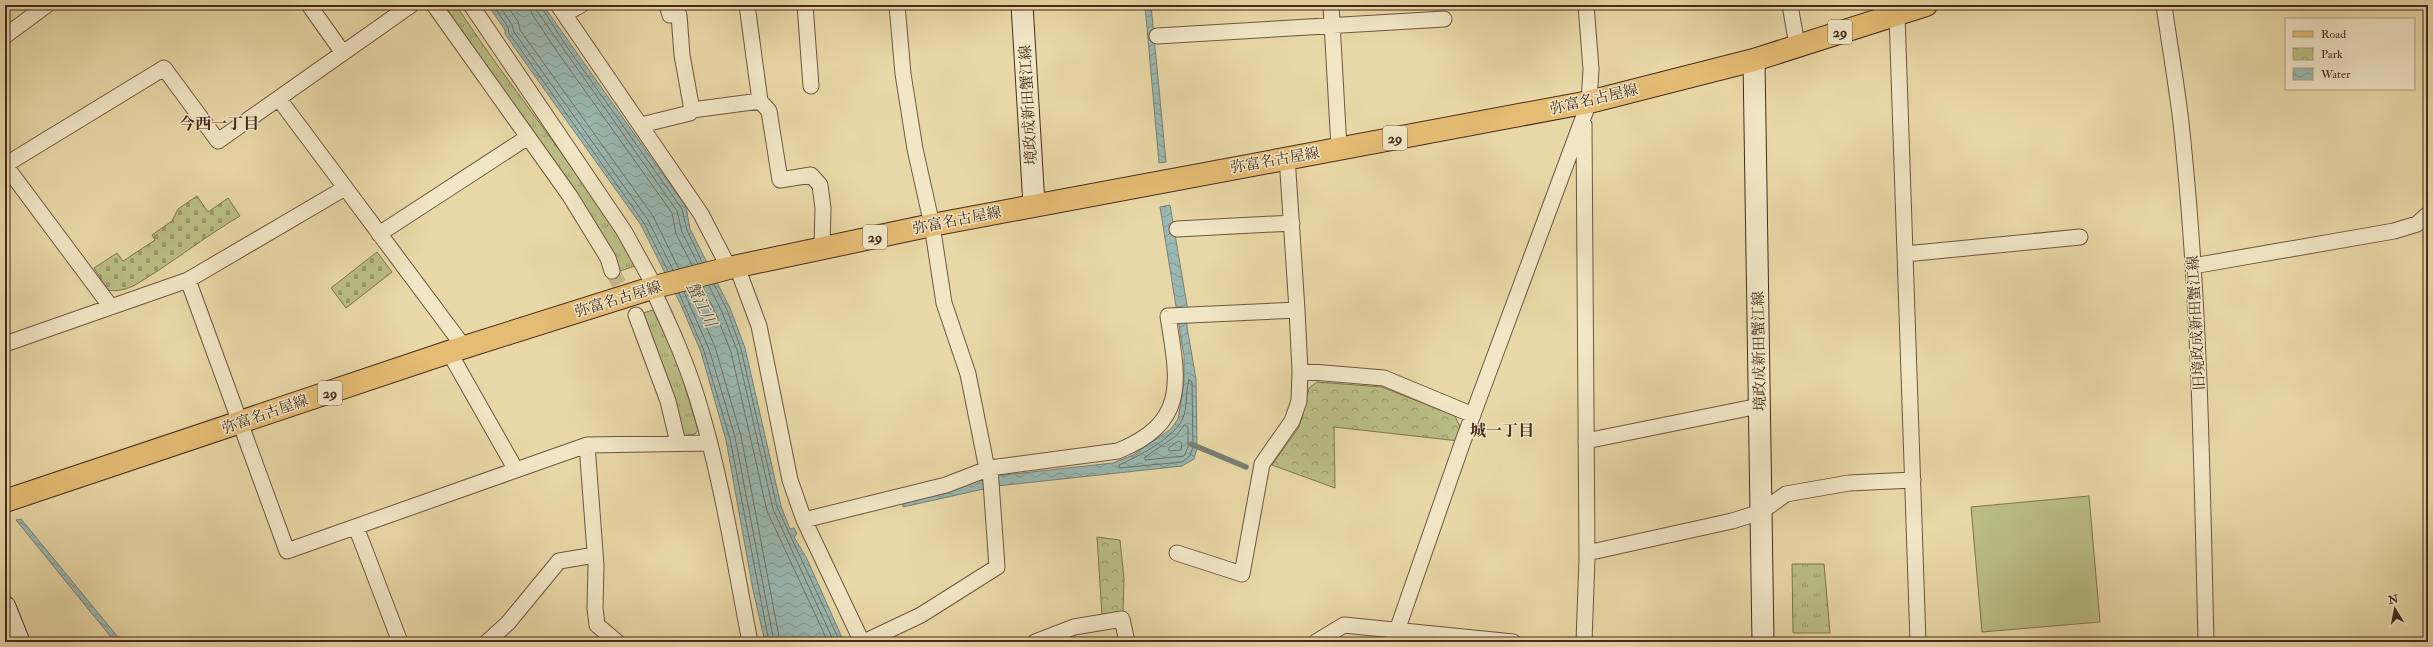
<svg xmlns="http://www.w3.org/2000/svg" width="2433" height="647" font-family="'IM FELL Double Pica','Noto Serif JP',serif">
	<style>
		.grass { fill: url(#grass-tufts); stroke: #807450 }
		.cemetery { fill: url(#cemetery-stones); stroke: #807450 }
		.park { fill: url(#park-crowns); stroke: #807450 }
		.pitch { fill: #babe85; stroke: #807450 }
		.water { fill: url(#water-waves); stroke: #788075 }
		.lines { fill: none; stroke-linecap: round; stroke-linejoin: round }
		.shore { stroke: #707266; stroke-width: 1 }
		.stream { stroke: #788075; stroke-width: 5.5 }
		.minor-tunnel { stroke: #c8b58b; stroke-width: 15; stroke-dasharray: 15 8; stroke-linecap: butt }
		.minor-casing { stroke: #6f563f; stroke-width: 17 }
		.secondary-casing { stroke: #462b1c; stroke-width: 23 }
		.primary-casing { stroke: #462b1c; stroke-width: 24 }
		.minor { stroke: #f1e6c6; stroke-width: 15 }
		.secondary { stroke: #f1e6c6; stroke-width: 21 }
		.primary { stroke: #e4bc74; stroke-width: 22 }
		.labels { text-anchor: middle; stroke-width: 3; stroke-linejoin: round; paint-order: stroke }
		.shield { fill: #f1e6c6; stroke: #79634f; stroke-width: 1 }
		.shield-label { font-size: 14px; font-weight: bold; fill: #462b1c }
		.street-label { font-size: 15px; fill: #462b1c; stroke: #f1e6c6 }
		.neighbourhood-label { font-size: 16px; font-weight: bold; fill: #462b1c; stroke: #f1e6c6 }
		.water-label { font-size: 16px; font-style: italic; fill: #57473a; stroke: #f1e6c6 }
	</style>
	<defs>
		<pattern id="grass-tufts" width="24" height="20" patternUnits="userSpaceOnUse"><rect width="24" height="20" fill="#babe85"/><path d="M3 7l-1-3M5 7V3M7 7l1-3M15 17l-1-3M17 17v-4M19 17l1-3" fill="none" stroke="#999b6c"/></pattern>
		<pattern id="cemetery-stones" width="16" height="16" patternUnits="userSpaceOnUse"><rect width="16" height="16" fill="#babe85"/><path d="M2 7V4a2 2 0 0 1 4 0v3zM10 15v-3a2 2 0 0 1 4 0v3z" fill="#999b6c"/></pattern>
		<pattern id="park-crowns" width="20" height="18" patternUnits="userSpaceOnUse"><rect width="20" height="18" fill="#babe85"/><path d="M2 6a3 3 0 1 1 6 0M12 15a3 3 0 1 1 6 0" fill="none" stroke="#999b6c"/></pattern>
		<pattern id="water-waves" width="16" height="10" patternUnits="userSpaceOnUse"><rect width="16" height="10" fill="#9ab8b1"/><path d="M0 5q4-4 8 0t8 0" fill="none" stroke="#7f968f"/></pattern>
	</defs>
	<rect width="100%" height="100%" fill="#e9d8a7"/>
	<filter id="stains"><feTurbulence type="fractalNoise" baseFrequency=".005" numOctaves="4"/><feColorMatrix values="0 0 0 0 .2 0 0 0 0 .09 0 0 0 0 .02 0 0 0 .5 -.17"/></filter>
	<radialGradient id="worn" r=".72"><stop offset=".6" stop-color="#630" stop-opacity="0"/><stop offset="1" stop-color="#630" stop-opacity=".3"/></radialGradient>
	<path class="grass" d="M442,5h14c37,57 79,110 118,166 22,31 44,61 61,95l-18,6z
		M653,310l23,47 22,73 -3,4 -13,2 -42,-122z
		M1792,564h32l6,69h-37z"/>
	<path class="cemetery" d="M197,196l11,16 20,-14 12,18c-36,21 -69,48 -105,69 -8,4 -18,7 -27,5l-14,-22 23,-15 6,8 32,-21 -3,-5 20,-14 6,-12z
		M377,252l15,20 -46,36 -15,-20z"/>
	<path class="park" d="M1317,382l65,5 73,29 7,15 -3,10 -125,-14 1,61 -63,-23 27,-38 10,-39z
		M1097,537l23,3 4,39 -1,34 -21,3z"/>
	<path class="pitch" d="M2089,496l11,126 -118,10 -11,-125z"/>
	<path class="water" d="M488,5h55l143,202 4,22 40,79 15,40 36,158 9,23 4,-1 3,6 -3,3 12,20 38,85h-79l-12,-52 -27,-150 -25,-88 -20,-47 -40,-80 -136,-191v-4z
		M1145,5h6l15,157 -7,1z
		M1170,205l17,100v22l9,52 1,69 -3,11 -12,7 -185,20 -94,21 -1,-7 93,-24 118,-13 20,-8 38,-26 7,-10 6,-38v-25l-24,-149z
		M21,519l101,123h-7l-99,-122z"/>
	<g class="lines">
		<path class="shore" d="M493,5l15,22 1,6 135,190 24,48
			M499,5l13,20 2,7 134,188 25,50
			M506,5l12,16 2,9 133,186 26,53
			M529,5l3,9 26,39 114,160 4,21 16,31
			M535,5l2,6 140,200 5,21 16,32
			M540,5l27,42 115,162 5,21 15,32
			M714,284l13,26 14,39 36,158 63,135
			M709,286l13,26 15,38 36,159 61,133
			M703,287l13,27 15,38 36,159 61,131
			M690,290l25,57 26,89 39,206
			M684,292l25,57 26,88 39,205
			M679,293l25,58 26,88 39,203
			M1189,380l3,2 1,65 -3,9 -8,6 -63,6v-3c18,-8 55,-27 63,-45 6,-12 3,-27 7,-40z
			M1185,425l3,2v20l-4,9 -39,4v-3l31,-21z
			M1179,441l3,2 -1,7 -12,1v-3z"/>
		<path class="stream" d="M1191,444l55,23"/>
		<path class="minor-tunnel" d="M612,271l24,44"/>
		<defs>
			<path id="minor" d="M309,5l34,48
				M434,5l136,191 38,62 4,13
				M471,5l153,226 31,56
				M558,5l143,209 28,54
				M667,5l3,10h9l3,40 10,55
				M747,5l13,96 9,10 11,69 31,-5 9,10 3,23 -1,40
				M805,5l6,81
				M897,5l6,69 12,75 17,76 12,78 24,71 19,95
				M1331,5l8,143
				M1790,5l7,40
				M2164,5c6,45 15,91 19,137 17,166 19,333 23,500
				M564,14l17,-9
				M1897,15l21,627
				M5,36l42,-31
				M1157,36l287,-17
				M279,99l185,248
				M641,125l49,-12 2,-3 68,-9
				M5,165l159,-97 54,73 193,-136
				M5,165l106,142
				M1177,229l115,-6
				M379,234l149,-97
				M1905,254l175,-17
				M2193,266l201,-35 23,-7 11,-10
				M737,267l22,59 31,154 14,40 58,122
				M188,280l99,271 229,-81
				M652,288c19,40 37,80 49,123 22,75 34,154 49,231
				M636,315l32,86 10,42
				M5,344l183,-64 157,-92
				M449,352l67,118 71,-25 9,120 -1,43 2,17 20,17
				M1300,371l84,7 89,37
				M1586,441l173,-35
				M587,445l123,-2
				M804,520l142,-35 44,-17 128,-17c71,-29 60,-71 50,-135l129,-6
				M356,527l44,115
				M1177,553l65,21 20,-110 30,-43 7,-20 1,-30 -3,-61 -10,-153
				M1587,553l145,-32 29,-9 25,-18 63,-11 64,-3
				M487,642l21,-19 51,-62 36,-6
				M864,642l57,-27 76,-48 -7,-99
				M1035,642l39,-15 48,-8 5,23
				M1316,642l28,-17 169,17
				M1393,642l69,-198 127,-342 2,-33 -5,-64
				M1584,642l3,-83 -3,-435"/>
			<path id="secondary" d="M1022,5l12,200
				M1754,60l9,582
				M5,607l14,35"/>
			<path id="primary" d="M5,501l444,-149 206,-65 74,-19 203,-43 657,-123 165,-42 172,-55"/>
		</defs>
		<use href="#minor" class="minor-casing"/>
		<use href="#secondary" class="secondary-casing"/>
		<use href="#primary" class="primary-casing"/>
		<use href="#minor" class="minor"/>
		<use href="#secondary" class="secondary"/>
		<use href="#primary" class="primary"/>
	</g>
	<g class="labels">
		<g class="shield">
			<rect x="1828" y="20" width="24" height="24" rx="3"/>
			<rect x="1383" y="126" width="24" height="24" rx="3"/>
			<rect x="863" y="225" width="24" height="24" rx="3"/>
			<rect x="318" y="381" width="24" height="24" rx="3"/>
		</g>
		<g class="shield-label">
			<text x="1840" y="37">29</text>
			<text x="1395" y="143">29</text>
			<text x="875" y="242">29</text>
			<text x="330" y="398">29</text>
		</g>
		<g class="street-label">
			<text transform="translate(1594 99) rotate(-13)" y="5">弥富名古屋線</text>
			<text transform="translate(1028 105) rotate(-93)" y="5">境政成新田蟹江線</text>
			<text transform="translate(1275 160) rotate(-10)" y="5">弥富名古屋線</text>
			<text transform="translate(957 220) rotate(-11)" y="5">弥富名古屋線</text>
			<text transform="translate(618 299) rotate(-17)" y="5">弥富名古屋線</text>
			<text transform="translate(2196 323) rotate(-93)" y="5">旧境政成新田蟹江線</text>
			<text transform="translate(1759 351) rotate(-91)" y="5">境政成新田蟹江線</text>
			<text transform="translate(265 414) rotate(-19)" y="5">弥富名古屋線</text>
		</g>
		<g class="neighbourhood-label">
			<text x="219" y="129">今西一丁目</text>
			<text x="1502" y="436">城一丁目</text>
		</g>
		<g class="water-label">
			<text transform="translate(702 304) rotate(64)" y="6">蟹江川</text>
		</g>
	</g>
	<rect width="2433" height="647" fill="none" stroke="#e9d8a7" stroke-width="20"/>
	<rect x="6" y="6" width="2421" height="635" fill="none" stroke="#462b1c" stroke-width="2"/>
	<rect x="10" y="10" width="2413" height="627" fill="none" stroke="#462b1c"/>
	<rect x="2285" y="18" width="130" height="72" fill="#f1e6c6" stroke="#ad9b82"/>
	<rect x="2293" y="31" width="20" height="6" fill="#e4bc74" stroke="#ad9b82"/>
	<text x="2321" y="38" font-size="12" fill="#462b1c">Road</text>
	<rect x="2293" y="48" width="20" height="12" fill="url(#park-crowns)" stroke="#ad9b82"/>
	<text x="2321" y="58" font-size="12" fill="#462b1c">Park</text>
	<rect x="2293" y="68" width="20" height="12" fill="url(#water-waves)" stroke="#ad9b82"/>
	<text x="2321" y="78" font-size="12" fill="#462b1c">Water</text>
	<g transform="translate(2395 609) rotate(350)" stroke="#f1e6c6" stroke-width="3" paint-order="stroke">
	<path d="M0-3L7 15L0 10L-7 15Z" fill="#462b1c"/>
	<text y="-6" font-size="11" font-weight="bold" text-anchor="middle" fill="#462b1c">N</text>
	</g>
	<rect width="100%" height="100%" filter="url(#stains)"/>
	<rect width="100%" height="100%" fill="url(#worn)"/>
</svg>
